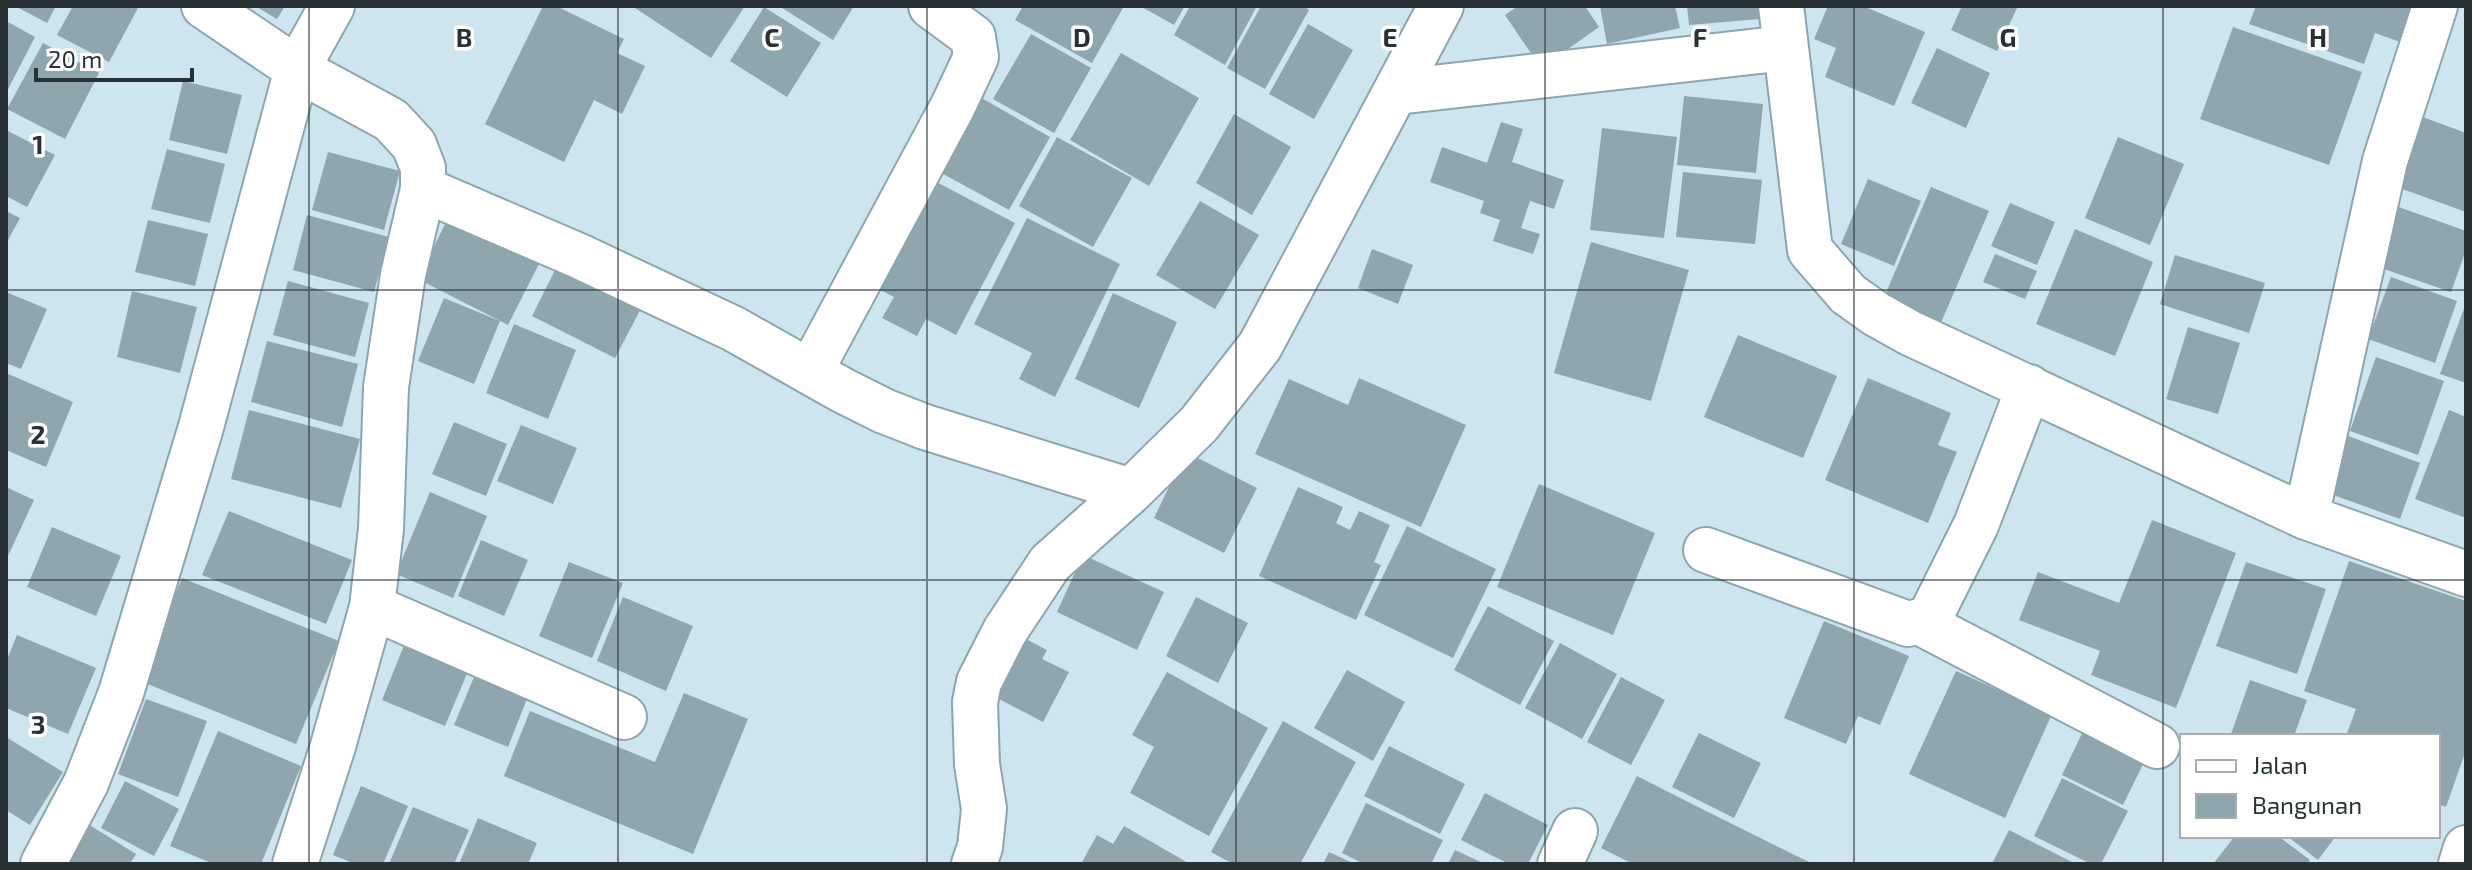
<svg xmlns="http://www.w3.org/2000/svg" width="2472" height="870" font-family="'Exo 2',sans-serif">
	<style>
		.building { fill: #8fa6af }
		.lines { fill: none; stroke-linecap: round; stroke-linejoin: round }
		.minor-casing { stroke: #8da5ae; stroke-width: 48 }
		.minor { stroke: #fff; stroke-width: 44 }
		.grid { fill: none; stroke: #283235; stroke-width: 2; stroke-opacity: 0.55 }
		.grid-label { font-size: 26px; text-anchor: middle; font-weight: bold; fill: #283235; stroke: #fff; stroke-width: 7; stroke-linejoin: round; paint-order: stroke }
	</style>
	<rect width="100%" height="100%" fill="#cce5ee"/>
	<path class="building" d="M15,6h41l-9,17z
		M73,6h61l4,2 -29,54 -52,-27z
		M255,6h30l-8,13z
		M543,6h13l68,33 -7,14 28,13 -23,48 -28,-14 -30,62 -79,-38z
		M632,6h113l-34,52z
		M779,6h75l-21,34z
		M1023,6h101l-32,57 -77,-43z
		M1140,6h45l-11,19z
		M1190,6h67l-32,59 -51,-30z
		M1261,6h42l6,4 -44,79 -38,-21z
		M1518,6h67l14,21 -58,41 -36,-53z
		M1600,6h75l5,22 -73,16z
		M1687,6h83l1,12 -82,7z
		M1828,6h35l62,26 -31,74 -69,-29 11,-29 -22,-9z
		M1962,6h56l-21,45 -46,-21z
		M2256,6h160l-13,37 -28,-10 -11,31 -115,-40z
		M764,7l57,36 -34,54 -57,-36z
		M6,21l29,16 -29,56z
		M1308,24l45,26 -39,69 -45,-25z
		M2233,27l129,45 -33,93 -129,-46z
		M1031,34l60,34 -37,65 -61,-34z
		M43,43l56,30 -34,66 -58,-30z
		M1937,48l53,25 -24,55 -55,-25z
		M1121,53l78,45 -50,88 -79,-46z
		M183,81l59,14 -15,59 -58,-14z
		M978,96l72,41 -41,73 -73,-40z
		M1684,96l79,8 -7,69 -79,-8z
		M1234,114l57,33 -39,68 -56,-32z
		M2420,116l46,17v79l-72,-26z
		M1501,122l22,7 -11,33 52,18 -10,29 -24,-8 -9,27 19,6 -7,20 -40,-13 7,-21 -20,-7 4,-12 -54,-19 12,-35 45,16z
		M1602,128l75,9 -13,101 -74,-8z
		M6,130l49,25 -28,52 -21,-11z
		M1057,137l75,41 -39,69 -74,-41z
		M2118,137l66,27 -34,81 -65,-27z
		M167,149l58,15 -15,59 -59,-14z
		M328,152l72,19 -16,59 -72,-20z
		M1683,172l79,8 -7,64 -79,-7z
		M919,173l96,50 -59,112 -30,-16 -9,17 -35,-18 12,-21 -31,-16z
		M1868,179l53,22 -27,65 -53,-22z
		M1931,187l58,24 -49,114 -57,-25z
		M1200,201l59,34 -44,74 -59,-34z
		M2010,203l45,19 -18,43 -46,-19z
		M454,206l91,46 -37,73 -90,-46z
		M2396,206l70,25v19l-15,42 -76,-26z
		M6,211l14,7 -14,26z
		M307,215l82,22 -15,55 -81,-22z
		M1027,218l93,46 -65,133 -36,-18 13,-26 -58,-29z
		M148,220l60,14 -13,52 -60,-14z
		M2075,229l78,33 -38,94 -79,-32z
		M1591,242l98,28 -38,131 -97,-28z
		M1372,249l41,16 -15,39 -40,-16z
		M1995,254l42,17 -12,28 -42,-17z
		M2175,255l90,28 -16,50 -89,-29z
		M562,256l84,43 -31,59 -83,-42z
		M2391,277l66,24 -22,62 -67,-24z
		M288,281l81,22 -14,54 -82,-22z
		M132,291l65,16 -17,66 -63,-16z
		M6,292l41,17 -26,60 -15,-6z
		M1113,293l64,29 -38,86 -64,-29z
		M444,298l56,23 -26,63 -56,-23z
		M2466,303v80l-26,-9z
		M514,324l62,26 -28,69 -62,-26z
		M2188,327l52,16 -22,71 -52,-15z
		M1738,335l99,41 -34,82 -99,-41z
		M267,341l91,23 -16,63 -91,-25z
		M2376,357l68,24 -26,74 -68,-24z
		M6,373l67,29 -27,65 -40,-17z
		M1359,378l107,47 -45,102 -166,-73 34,-75 59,26z
		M1868,378l83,35 -13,32 19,7 -29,71 -103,-43z
		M249,410l111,29 -19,69 -110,-29z
		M2449,410l17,7v101l-51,-19z
		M454,422l53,22 -21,52 -54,-22z
		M521,425l56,23 -24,56 -56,-23z
		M2343,434l77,29 -20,56 -78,-28z
		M1186,452l71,36 -33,65 -70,-35z
		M1539,484l116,49 -42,102 -116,-48z
		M6,487l28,13 -28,60z
		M1298,487l45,20 -7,16 14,7 9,-19 31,14 -16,37 7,3 -25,55 -97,-44z
		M430,492l57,24 -34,82 -57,-24z
		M229,511l123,49 -26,64 -124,-49z
		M2152,520l84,33 -60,155 -85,-33 9,-24 -81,-31 19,-48 81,31z
		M1407,526l89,43 -43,89 -89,-43z
		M52,527l69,29 -25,60 -69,-29z
		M481,540l47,20 -24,56 -46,-20z
		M1083,555l81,37 -27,58 -80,-38z
		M2349,561l117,40v149l-20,57 -8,-3v-68h-92l10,-27 -52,-18z
		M569,562l54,21 -31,75 -53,-22z
		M2246,562l80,27 -29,85 -81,-28z
		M182,578l157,63 -43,103 -156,-63z
		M623,597l70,29 -27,65 -69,-30z
		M1196,597l52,26 -30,60 -52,-27z
		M1488,606l66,35 -34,64 -66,-35z
		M1824,621l85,35 -29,69 -22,-9 -12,28 -62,-26z
		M1011,631l36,19 -5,9 27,13 -26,50 -61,-32z
		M17,635l79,33 -28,66 -62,-26v-46z
		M407,638l64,26 -26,62 -63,-26z
		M1560,643l57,31 -35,65 -57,-31z
		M479,665l53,21 -24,61 -54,-22z
		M1347,670l58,32 -32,59 -59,-33z
		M1956,671l96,43 -47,104 -96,-44z
		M1167,672l101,56 -59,108 -79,-43 24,-46 -22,-12z
		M1621,677l44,23 -34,65 -44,-23z
		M2250,680l57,20 -13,36 -63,-2z
		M684,693l64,26 -55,135 -189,-78 26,-65 125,51z
		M146,699l61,22 -29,76 -60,-23z
		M1283,721l73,41 -56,102h-67l-22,-12z
		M2088,721l61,31 -26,53 -61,-30z
		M218,731l83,35 -40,98h-47l-44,-18z
		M1699,733l62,30 -27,55 -62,-31z
		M6,737l57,35 -33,53 -24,-15z
		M1389,746l76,38 -25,50 -76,-38z
		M1637,776l63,32 113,56h-180l-32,-16z
		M2062,778l66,33 -27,53h-10l-57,-28z
		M125,781l54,28 -25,47 -53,-28z
		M361,786l47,20 -25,58h-28l-22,-9z
		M1485,793l63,32 -20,39h-19l-48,-24z
		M1366,803l77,37 -12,24h-67l-22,-11z
		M413,807l56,23 -15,34h-65z
		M478,818l59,25 -9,21h-69z
		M88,824l48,30 -6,10h-67z
		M1124,826l66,38h-109l16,-29 16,9z
		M2009,830l67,34h-84z
		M2235,836h43l32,24 -3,4h-94z
		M2287,836h49l-18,24z
		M1455,850l30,14h-37z
		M1329,852l26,12h-32z"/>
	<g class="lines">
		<defs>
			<path id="minor" d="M204,6l93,63 94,51 23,25 9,23v21l-20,86 -17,112 -5,142 -9,78 -39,139 -38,118
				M1781,6l29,244 38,44 28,20 34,19 396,184 160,57
				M1397,92l388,-44
				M423,189l156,67 155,73 108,61 42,21 41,16 206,64
				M810,372l143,-266 23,-49 -3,-20 -42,-31
				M2306,517l79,-356 50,-155
				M1706,550l202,74 21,-5 47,-94 53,-138
				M372,607l252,110
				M1921,623l236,123
				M43,864l43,-81 35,-90 80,-266 96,-358 35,-63
				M974,864l6,-17 4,-38 -7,-45 -2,-62 4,-20 26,-51 45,-68 81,-72 68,-67 61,-78 181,-340
				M1560,864l15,-33
				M2461,864l5,-16"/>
		</defs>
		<use href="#minor" class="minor-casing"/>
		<use href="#minor" class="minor"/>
	</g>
	<path class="grid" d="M309,6v858M618,6v858M927,6v858M1236,6v858M1545,6v858M1854,6v858M2163,6v858M6,290h2460M6,580h2460"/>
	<g class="grid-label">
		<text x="464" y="47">B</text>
		<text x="772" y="47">C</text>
		<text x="1082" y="47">D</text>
		<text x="1390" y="47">E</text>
		<text x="1700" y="47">F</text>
		<text x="2008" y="47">G</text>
		<text x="2318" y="47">H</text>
		<text x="38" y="154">1</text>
		<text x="38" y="444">2</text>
		<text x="38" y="734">3</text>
	</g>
	<rect width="2472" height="870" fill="none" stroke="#283235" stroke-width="16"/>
	<rect x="2180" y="734" width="260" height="104" fill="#ffffff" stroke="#a9adae" stroke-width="2"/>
	<rect x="2196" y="760" width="40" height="12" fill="#ffffff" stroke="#a9adae" stroke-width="2"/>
	<text x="2252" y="774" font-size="24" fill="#283235">Jalan</text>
	<rect x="2196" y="794" width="40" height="24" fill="#8fa6af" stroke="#a9adae" stroke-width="2"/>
	<text x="2252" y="814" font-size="24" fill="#283235">Bangunan</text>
	<path d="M36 68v12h156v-12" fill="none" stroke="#283235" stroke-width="4"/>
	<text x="48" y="68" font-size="24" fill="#283235" stroke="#ffffff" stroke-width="6" paint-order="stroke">20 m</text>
</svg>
